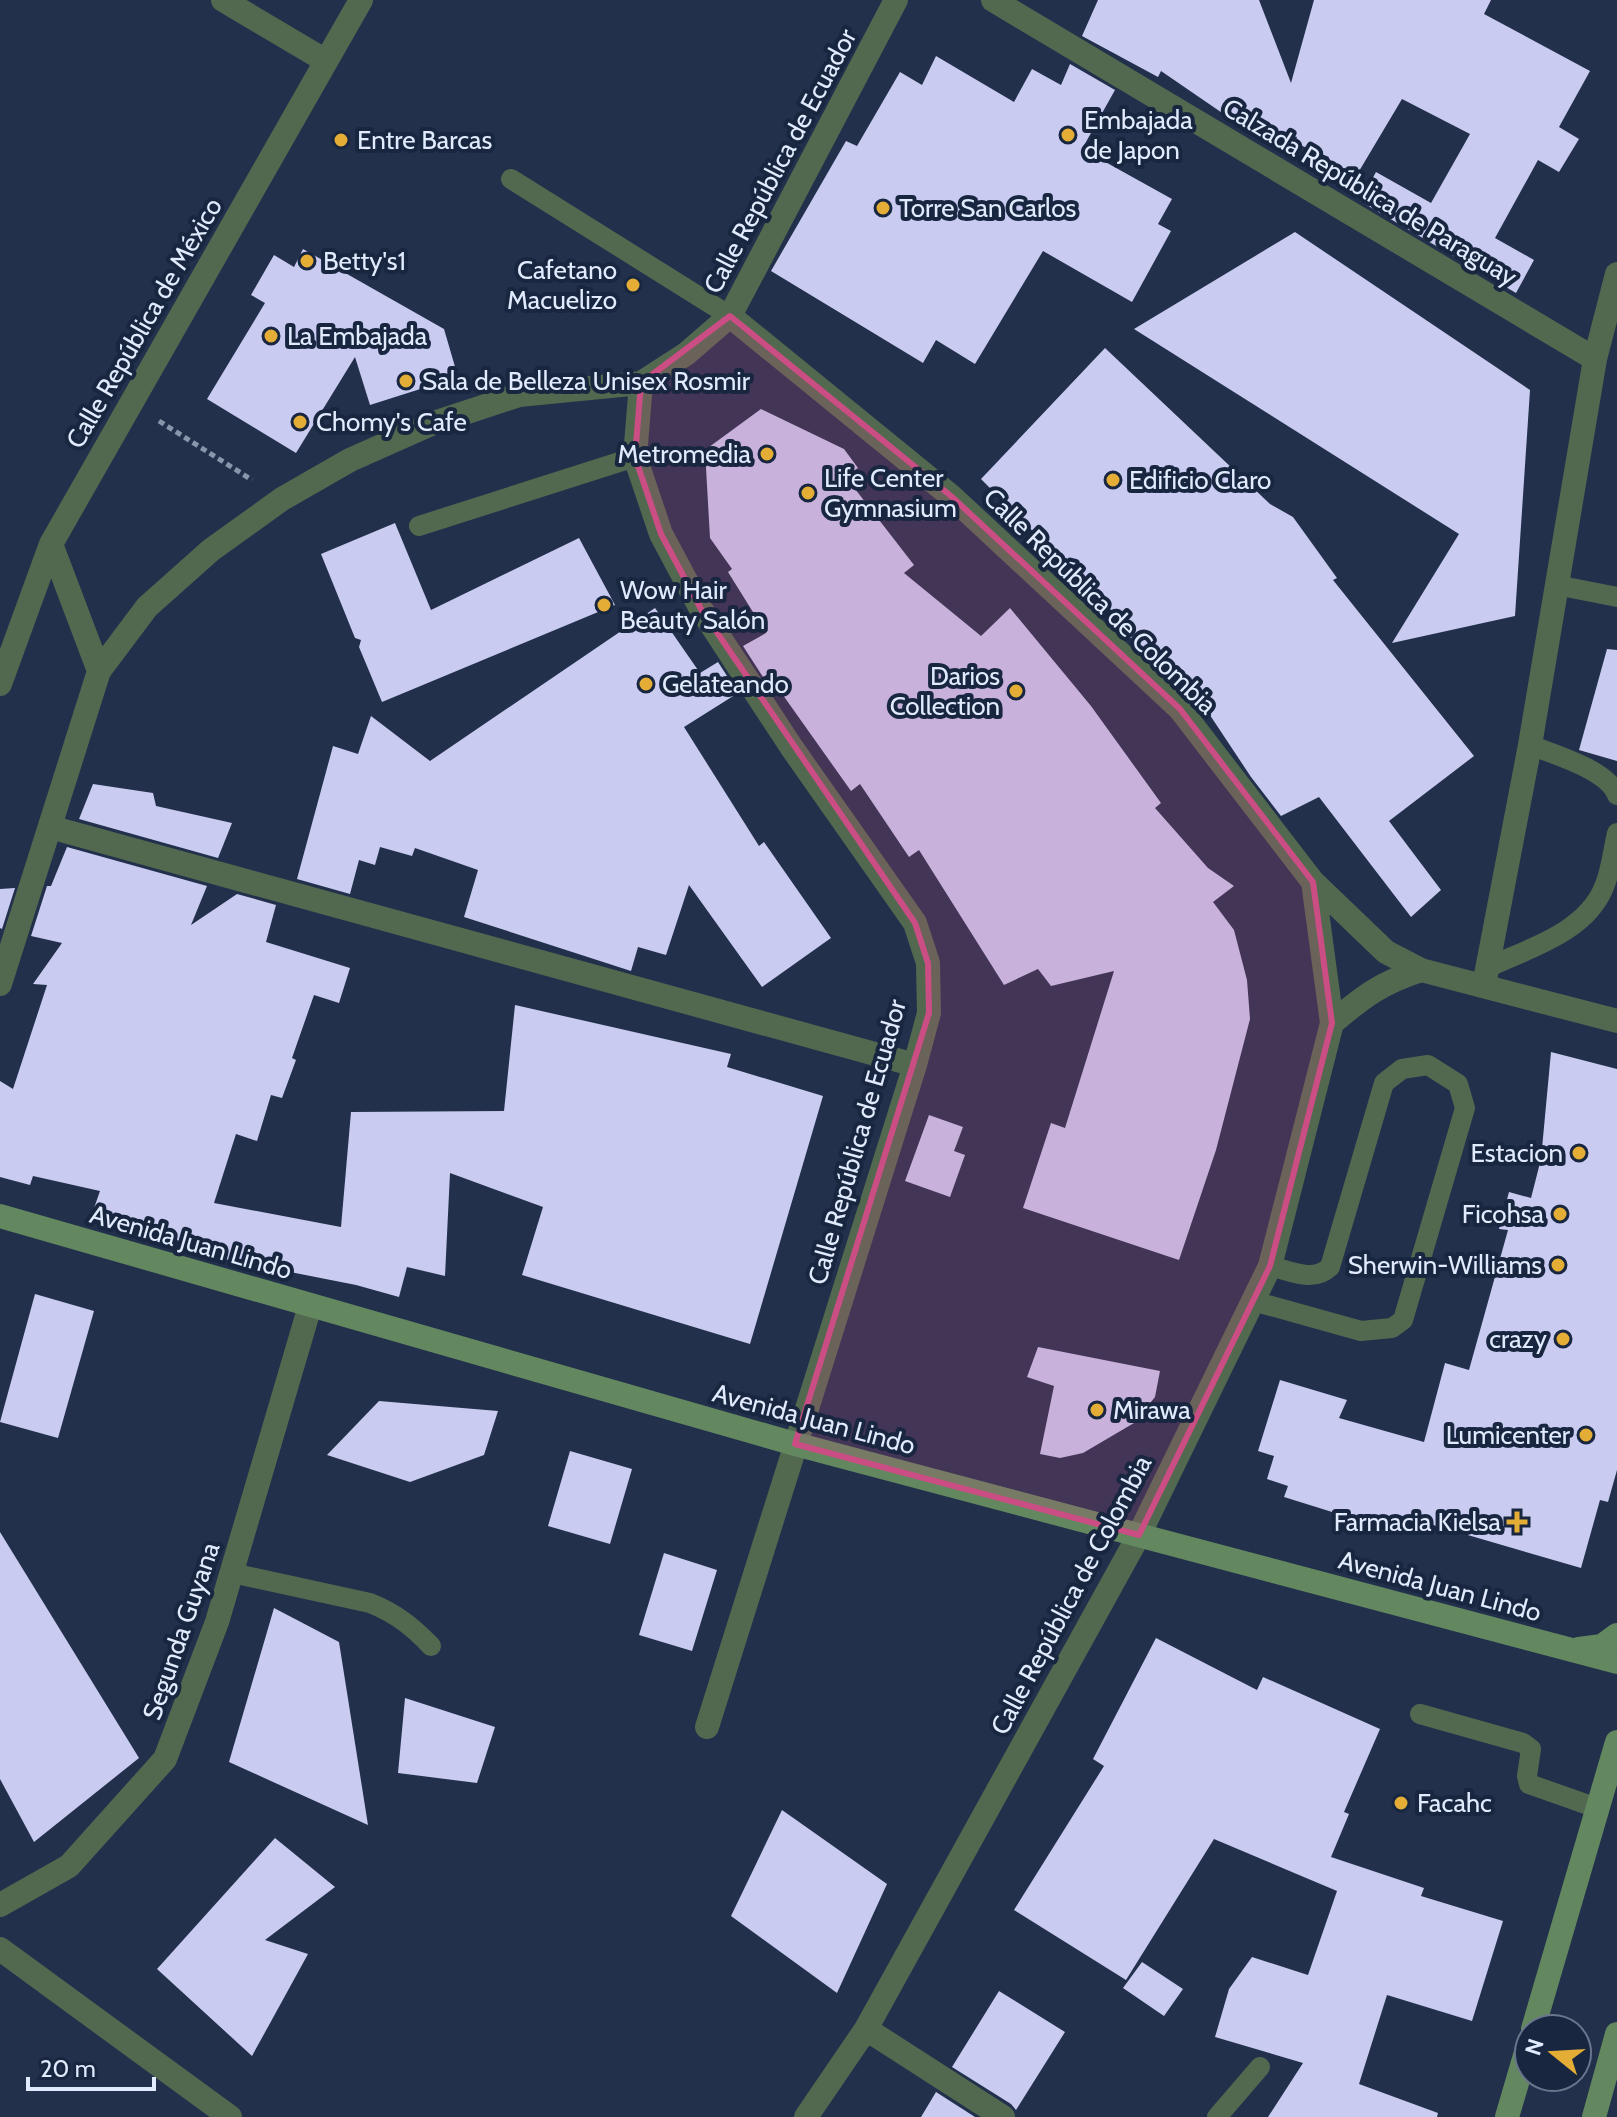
<svg xmlns="http://www.w3.org/2000/svg" width="1617" height="2117" font-family="Cabin,sans-serif">
	<style>
		.building { fill: #c9cbf1 }
		.lines { fill: none; stroke-linecap: round; stroke-linejoin: round }
		.path { stroke: #8995ab; stroke-width: 5; stroke-dasharray: 6 4; stroke-linecap: butt }
		.lane { stroke: #526950; stroke-width: 20 }
		.street { stroke: #526950; stroke-width: 24 }
		.secondary { stroke: #638860; stroke-width: 24 }
		.marked { fill: #ca4d84; fill-opacity: 0.2; stroke: #ca4d84; stroke-width: 6; stroke-linejoin: round }
		.poi-dot { fill: #e4ad35; stroke: #182640; stroke-width: 3 }
		.labels { text-anchor: middle; stroke-width: 8; stroke-linejoin: round; paint-order: stroke }
		.poi-label { font-size: 26px; fill: #e1ebfd; stroke: #182640; text-anchor: start }
		.street-label { font-size: 26px; fill: #e1ebfd; stroke: #182640 }
	</style>
	<rect width="100%" height="100%" fill="#22304b"/>
	<path class="building" d="M1098,0h161l32,83 23,-83h177l-7,14 106,57 -31,56 20,12 -20,33 -21,-12 -43,78 39,22 -18,33 -156,-92 16,-29 55,31 39,-69 -68,-35 -50,84 -29,-12 6,-14 -34,-14 2,-6 -66,-18 -70,-48 -3,6 -76,-41z
		M936,56l78,46 18,-33 29,16 9,-21 45,26 -33,59 90,50 -14,25 13,7 -39,71 -89,-51 -68,113 -39,-24 -13,23 -152,-92 75,-130 11,5 43,-74 22,13z
		M1295,232l235,158 -15,226 -123,27 67,-109 -325,-205z
		M303,249l141,80 14,48 -88,28 -15,-48 -59,96 -89,-54 58,-96 -14,-8 23,-40 20,12z
		M1105,348l165,156 23,13 44,61 -4,2 141,176 -85,65 52,69 -30,27 -92,-120 -38,19 -30,-39 -63,-95 -70,-54 5,-6 -142,-143z
		M761,409l83,40 14,19 -13,8 69,89 -10,8 77,63 29,-28 81,98 70,97 -6,5 53,60 26,18 -21,16 21,28 13,50 3,39 -34,131 -37,110 -156,-52 28,-85 14,5 49,-157 -63,15 -13,-17 -34,16 -85,-135 -10,7 -49,-73 -9,7 -83,-117 -5,3 -20,-31 23,-13 -38,-61 4,-3 -22,-31 -5,-88z
		M395,523l36,87 148,-72 36,67 -233,97 -23,-55 2,-7 -6,-2 -34,-84z
		M655,608l45,65 18,-11 20,31 -54,34 75,119 5,-4 67,96 -69,49 -73,-102 -23,70 -28,-8 -7,24 -167,-54 14,-47 -63,-22 -3,8 -32,-9 -5,18 -16,-5 -9,34 -53,-15 36,-133 25,8 13,-38 59,45z
		M1607,649l10,1v111l-38,-11z
		M93,784l60,9 3,13 76,17 -14,35 -139,-39z
		M67,847l140,39 -16,39 46,-31 39,11 -10,37 84,26 -11,35 -25,-8 -22,63 4,2 -14,38 -11,-3 -14,46 -21,-7 -22,69 127,24 10,-115 153,-1 11,-106 216,49 -4,13 96,29 -73,248 -228,-69 21,-68 -93,-34 -5,103 -38,-9 -8,30 -43,-12 -157,-31 1,-6 -107,-37 7,-20 -67,-15 -3,9 -30,-8v-96l13,8 34,-104 -14,-1 29,-41 -31,-7 16,-50h4z
		M15,888l-13,41 -2,-1v-39z
		M1551,1052l66,17v401l-9,32 -8,-2 -19,68 -182,-53 -6,16 -109,-34 4,-11 -21,-7 7,-23 -16,-5 22,-71 67,20 -8,18 85,24 21,-79 24,7 39,-140 -9,-1 10,-37 22,6 10,-39z
		M929,1115l34,12 -9,24 11,4 -15,42 -45,-16z
		M35,1294l59,17 -36,127 -58,-16z
		M1038,1347l122,24 -5,26 -21,26 -51,30 -23,5 -20,-4 14,-68 -27,-9z
		M379,1401l119,10 -14,44 -74,27 -83,-27z
		M570,1451l62,18 -22,75 -62,-18z
		M0,1532l139,226 -105,84 -34,-63z
		M664,1553l53,17 -25,81 -53,-16z
		M274,1608l65,34 29,183 -139,-63z
		M1156,1638l101,52 6,-13 117,52 -36,83 5,2 -18,43 93,31 -3,8 82,25 -31,100 -85,-26 -28,89 79,29 -1,4h-169l35,-54 -88,-26 14,-48 23,-32 56,18 29,-84 -123,-52 -88,141 -112,-70 90,-144 -11,-7z
		M405,1698l90,29 -18,56 -79,-10z
		M782,1810l105,74 -50,109 -106,-77z
		M275,1838l60,49 -70,53 43,14 -56,102 -95,-87z
		M1142,1962l41,27 -19,27 -41,-28z
		M999,1991l66,41 -49,78 -5,-6 -59,-37z
		M936,2092l39,25h-54z"/>
	<g class="lines">
		<path class="path" d="M159,421l93,59"/>
		<path class="lane" d="M511,179l219,137
			M419,526l216,-69
			M1556,585l61,12
			M1530,745c23,9 78,25 87,50
			M1489,967c41,-19 97,-35 115,-80 7,-16 9,-37 13,-54
			M1253,1301l108,30 31,-3 11,-8 62,-212 -7,-24 -30,-19 -26,4 -18,14 -54,184c-17,16 -39,4 -60,-1
			M232,1573l138,30c25,10 42,23 61,43
			M1420,1714l103,29 8,6 -4,27 2,8 68,24
			M1217,2117l43,-50"/>
		<path class="street" d="M223,0l103,61
			M993,0l602,359
			M730,316l221,180 229,213 133,173 19,141 -62,243 -131,269 -273,494 -60,88
			M641,383l-6,74 26,77 40,75 91,139 123,175 13,40 1,50 -14,52 -208,662
			M51,544l48,127
			M0,684l51,-140 310,-544
			M50,827l865,238
			M1313,882l73,70 35,18 196,51
			M0,984l99,-313 48,-64 64,-57 71,-51 68,-39 81,-36 88,-29 122,-12 45,-29 44,-38 166,-316
			M1484,985l46,-240 65,-386 22,-85
			M1332,1023c32,-27 49,-40 89,-53
			M0,1905l69,-39 96,-107 52,-137 93,-316
			M0,1949l230,168
			M866,2029l137,88"/>
		<path class="secondary" d="M0,1216l795,228 822,218
			M1579,1649l23,-3 15,-11
			M1533,2029l84,-287
			M1507,2117l22,-75
			M1594,2117l23,-83"/>
	</g>
	<path class="marked" d="M730,316l221,180 229,213 133,173 19,141 -62,243 -131,269 -344,-91 134,-431 -1,-50 -13,-40 -214,-314 -40,-75 -26,-77 6,-74z"/>
	<g class="poi-dot">
		<circle cx="1068" cy="135" r="8"/>
		<circle cx="341" cy="140" r="8"/>
		<circle cx="883" cy="208" r="8"/>
		<circle cx="307" cy="261" r="8"/>
		<circle cx="633" cy="285" r="8"/>
		<circle cx="271" cy="336" r="8"/>
		<circle cx="406" cy="381" r="8"/>
		<circle cx="300" cy="422" r="8"/>
		<circle cx="767" cy="454" r="8"/>
		<circle cx="1113" cy="480" r="8"/>
		<circle cx="808" cy="493" r="8"/>
		<circle cx="604" cy="605" r="8"/>
		<circle cx="646" cy="684" r="8"/>
		<circle cx="1016" cy="691" r="8"/>
		<circle cx="1579" cy="1153" r="8"/>
		<circle cx="1560" cy="1214" r="8"/>
		<circle cx="1558" cy="1265" r="8"/>
		<circle cx="1563" cy="1339" r="8"/>
		<circle cx="1097" cy="1410" r="8"/>
		<circle cx="1586" cy="1435" r="8"/>
		<path d="M1513 1510h8v8h8v8h-8v8h-8v-8h-8v-8h8z"/>
		<circle cx="1401" cy="1803" r="8"/>
	</g>
	<g class="labels">
		<g class="poi-label">
			<text x="1084" y="129">Embajada<tspan x="1084" dy="30">de Japon</tspan></text>
			<text x="357" y="149">Entre Barcas</text>
			<text x="899" y="217">Torre San Carlos</text>
			<text x="323" y="270">Betty's1</text>
			<text x="617" y="279" text-anchor="end">Cafetano<tspan x="617" dy="30">Macuelizo</tspan></text>
			<text x="287" y="345">La Embajada</text>
			<text x="422" y="390">Sala de Belleza Unisex Rosmir</text>
			<text x="316" y="431">Chomy's Cafe</text>
			<text x="751" y="463" text-anchor="end">Metromedia</text>
			<text x="824" y="487">Life Center<tspan x="824" dy="30">Gymnasium</tspan></text>
			<text x="1129" y="489">Edificio Claro</text>
			<text x="620" y="599">Wow Hair<tspan x="620" dy="30">Beauty Salón</tspan></text>
			<text x="1000" y="685" text-anchor="end">Darios<tspan x="1000" dy="30">Collection</tspan></text>
			<text x="662" y="693">Gelateando</text>
			<text x="1563" y="1162" text-anchor="end">Estacion</text>
			<text x="1544" y="1223" text-anchor="end">Ficohsa</text>
			<text x="1542" y="1274" text-anchor="end">Sherwin-Williams</text>
			<text x="1547" y="1348" text-anchor="end">crazy</text>
			<text x="1113" y="1419">Mirawa</text>
			<text x="1570" y="1444" text-anchor="end">Lumicenter</text>
			<text x="1501" y="1531" text-anchor="end">Farmacia Kielsa</text>
			<text x="1417" y="1812">Facahc</text>
		</g>
		<g class="street-label">
			<text transform="translate(780 161) rotate(-62)" y="9">Calle República de Ecuador</text>
			<text transform="translate(1370 192) rotate(31)" y="9">Calzada República de Paraguay</text>
			<text transform="translate(144 323) rotate(-60)" y="9">Calle República de México</text>
			<text transform="translate(1100 601) rotate(44)" y="9">Calle República de Colombia</text>
			<text transform="translate(857 1142) rotate(-74)" y="9">Calle República de Ecuador</text>
			<text transform="translate(191 1242) rotate(16)" y="9">Avenida Juan Lindo</text>
			<text transform="translate(814 1419) rotate(15)" y="9">Avenida Juan Lindo</text>
			<text transform="translate(1440 1586) rotate(15)" y="9">Avenida Juan Lindo</text>
			<text transform="translate(1071 1595) rotate(-62)" y="9">Calle República de Colombia</text>
			<text transform="translate(181 1631) rotate(-71)" y="9">Segunda Guyana</text>
		</g>
	</g>
	<g transform="translate(1553 2053) rotate(288)"><circle r="38" fill="#182640" stroke="#68758c" stroke-width="2"/>
	<path d="M0-6L14 30L0 20L-14 30Z" fill="#e4ad35"/>
	<text y="-12" font-size="22" font-weight="bold" text-anchor="middle" fill="#e1ebfd">N</text>
	</g>
	<path d="M28 2077v12h126v-12" fill="none" stroke="#e1ebfd" stroke-width="4"/>
	<text x="40" y="2077" font-size="24" fill="#e1ebfd" stroke="#182640" stroke-width="6" paint-order="stroke">20 m</text>
</svg>
